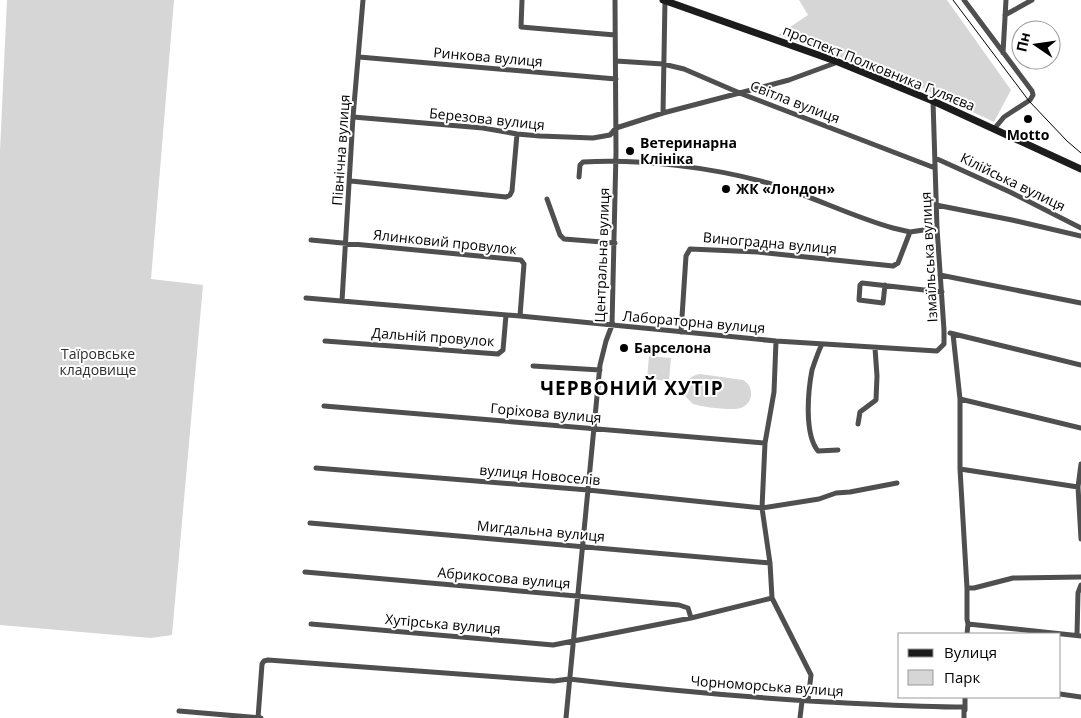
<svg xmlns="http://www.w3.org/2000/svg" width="1081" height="718" font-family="'Open Sans',sans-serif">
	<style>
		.green { fill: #d6d6d6 }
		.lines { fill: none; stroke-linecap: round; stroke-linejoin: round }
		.street { stroke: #4f4f4f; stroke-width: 5 }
		.secondary { stroke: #1c1c1c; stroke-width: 7 }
		.tram { stroke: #000; stroke-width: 1 }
		.poi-dot { fill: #000; stroke: #fff; stroke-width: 2 }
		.labels { text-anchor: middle; stroke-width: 4; stroke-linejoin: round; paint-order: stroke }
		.street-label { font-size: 14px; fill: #000; stroke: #fff }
		.poi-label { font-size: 14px; font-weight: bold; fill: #000; stroke: #fff; text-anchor: start }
		.park-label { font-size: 14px; fill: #2d2d2d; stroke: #fff }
		.district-label { font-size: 19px; font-weight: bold; letter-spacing: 1px; fill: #000; stroke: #fff }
	</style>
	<rect width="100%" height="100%" fill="#fff"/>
	<path class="green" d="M7,0h167l-23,279 52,6 -31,350 -21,3 -151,-13v-474z
		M799,0h148l64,90 -17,32 -89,-42 -127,-45 30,-20z
		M649,356l22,2 -2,23 -22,-2z
		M700,374l43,6c5,3 8,7 8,13 1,6 -4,13 -10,15 -9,3 -39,-1 -48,-4l-8,-8c-2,-12 3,-20 15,-22z"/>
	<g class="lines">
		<path class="street" d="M522,0l-1,27 94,8
			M964,0l68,91 1,4 -3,5 -26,17 -10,12
			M1005,15l27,-15
			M1003,53l3,-53
			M359,57l257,22
			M616,61l47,3 21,5 58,25 193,74
			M663,113l2,-113
			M353,117l130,11 34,6 23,2 53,2 17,-3 6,-7 47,-15 126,-33 49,-18
			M935,158l75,34 71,36
			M579,177l1,-12 3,-3c59,-3 128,5 185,21 42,12 82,33 125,45l17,4 27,-4
			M351,181l155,16 4,-2 2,-4 5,-57
			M547,199l13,36 4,4 51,4
			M936,205l76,15 69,16
			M311,240l210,20 3,4 -4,52
			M940,275l141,28
			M885,285l-2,18 -24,-3 1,-15 2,-2 80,9
			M306,298l214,18 256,25 161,10 7,-7v-14l-7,-102 -4,-127
			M342,301l11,-184 10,-117
			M681,332l5,-76 4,-7 68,3 135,14 5,-3 12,-31
			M950,333l131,32
			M953,334l7,65 121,29
			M325,341l173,13 5,-4 3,-35
			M776,341l-2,51 -9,51 -3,65 8,55 2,35 39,77 -3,26
			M822,344c-4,8 -7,17 -10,26 -4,21 -8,64 6,81l20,-1
			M533,366l67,4
			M960,399v70l118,18
			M324,406l441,37
			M858,424l2,-12 16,-12 1,-24 -2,-28
			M1081,464l-3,23 3,52
			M316,468l272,22 174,18 57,-9 17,-6 14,-1 47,-9
			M960,469l7,119v31l1,5 113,12
			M310,523l460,40
			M305,572l374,33 9,3 3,10
			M967,588h7l39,-10 68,-1
			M311,624l242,21 138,-27 81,-20
			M967,634l1,-10
			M1077,635l1,-42 3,-8
			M1060,694l21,3
			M965,697v13
			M179,711l82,7
			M258,718l4,-54 2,-3 4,-1 286,21 15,-2c86,10 172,18 258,23 46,2 91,5 137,5v11
			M566,718l34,-353 6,-24 6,-16 4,-173 -1,-152
			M800,718l2,-17"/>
		<path class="secondary" d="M663,0l175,62 95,39 148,68"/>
		<path class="tram" d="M953,0l76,101 38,40 14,12"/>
	</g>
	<g class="poi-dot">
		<circle cx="1028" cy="119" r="5"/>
		<circle cx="630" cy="151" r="5"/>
		<circle cx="726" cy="189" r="5"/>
		<circle cx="624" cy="348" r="5"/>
	</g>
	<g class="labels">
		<g class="street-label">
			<text transform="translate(488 57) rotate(5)" y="5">Ринкова вулиця</text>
			<text transform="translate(879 68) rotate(22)" y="5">проспект Полковника Гуляєва</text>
			<text transform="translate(795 102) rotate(21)" y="5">Світла вулиця</text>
			<text transform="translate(487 119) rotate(6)" y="5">Березова вулиця</text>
			<text transform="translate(341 150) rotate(-86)" y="5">Північна вулиця</text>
			<text transform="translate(1013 182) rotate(26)" y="5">Кілійська вулиця</text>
			<text transform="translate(445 242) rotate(6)" y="5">Ялинковий провулок</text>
			<text transform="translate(770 243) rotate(5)" y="5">Виноградна вулиця</text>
			<text transform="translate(602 255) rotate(-88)" y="5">Центральна вулиця</text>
			<text transform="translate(929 257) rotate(-93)" y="5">Ізмаїльська вулиця</text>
			<text transform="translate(694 322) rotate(5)" y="5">Лабораторна вулиця</text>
			<text transform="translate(433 337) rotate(4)" y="5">Дальній провулок</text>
			<text transform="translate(546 413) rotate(5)" y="5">Горіхова вулиця</text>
			<text transform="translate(540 475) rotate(5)" y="5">вулиця Новоселів</text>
			<text transform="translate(541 531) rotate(5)" y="5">Мигдальна вулиця</text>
			<text transform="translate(504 578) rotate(5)" y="5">Абрикосова вулиця</text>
			<text transform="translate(443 624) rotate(5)" y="5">Хутірська вулиця</text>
			<text transform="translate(767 686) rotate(4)" y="5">Чорноморська вулиця</text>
		</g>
		<g class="poi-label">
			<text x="1028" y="140" text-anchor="middle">Motto</text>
			<text x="640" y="148">Ветеринарна<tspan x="640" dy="16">Клініка</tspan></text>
			<text x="736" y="194">ЖК «Лондон»</text>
			<text x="634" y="353">Барселона</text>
		</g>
		<g class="park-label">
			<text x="98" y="359">Таїровське<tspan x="98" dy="16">кладовище</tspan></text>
		</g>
		<g class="district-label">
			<text x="632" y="395">ЧЕРВОНИЙ ХУТІР</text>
		</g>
	</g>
	<rect x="898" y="633" width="162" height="65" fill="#ffffff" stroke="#999999"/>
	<rect x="908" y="649" width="25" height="8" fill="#1c1c1c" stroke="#999999"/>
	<text x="944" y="658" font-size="15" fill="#000000">Вулиця</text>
	<rect x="908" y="670" width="25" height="15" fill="#d6d6d6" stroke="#999999"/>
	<text x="944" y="683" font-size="15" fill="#000000">Парк</text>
	<g transform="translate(1036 45) rotate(283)"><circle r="24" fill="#ffffff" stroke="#999999"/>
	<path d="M0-4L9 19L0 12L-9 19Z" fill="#000000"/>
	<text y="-8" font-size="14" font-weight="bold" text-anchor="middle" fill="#000000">Пн</text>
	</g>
</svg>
